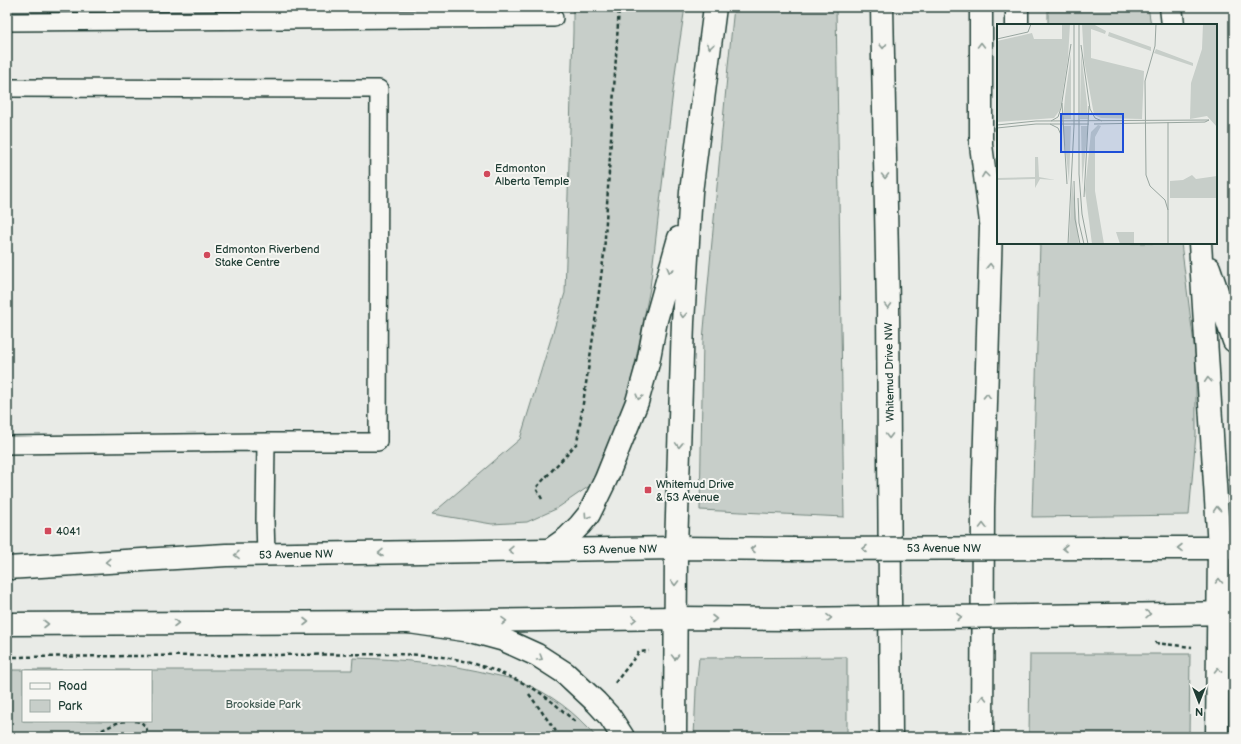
<svg xmlns="http://www.w3.org/2000/svg" width="1241" height="744" font-family="'Balsamiq Sans',sans-serif">
	<style>
		.green { fill: #c7cec9; stroke: #73867e; fill-rule: evenodd }
		.lines { fill: none; stroke-linecap: round; stroke-linejoin: round }
		.service-casing { stroke: #1f3d34; stroke-width: 20 }
		.tertiary-casing { stroke: #1f3d34; stroke-width: 25 }
		.motorway-casing { stroke: #1f3d34; stroke-width: 25 }
		.path { stroke: #1f3d34; stroke-width: 2.5; stroke-dasharray: 4 3; stroke-linecap: butt }
		.service { stroke: #f6f6f2; stroke-width: 17 }
		.tertiary { stroke: #f6f6f2; stroke-width: 22 }
		.motorway { stroke: #f6f6f2; stroke-width: 22 }
		.tertiary-bridge-casing { stroke: #1f3d34; stroke-width: 25; stroke-linecap: butt }
		.tertiary-bridge { stroke: #f6f6f2; stroke-width: 22 }
		.oneway { stroke: #8a9a93 }
		.poi-dot { fill: #d1495b; stroke: #f6f6f2; stroke-width: 1.5 }
		.labels { text-anchor: middle; stroke-width: 4; stroke-linejoin: round; paint-order: stroke }
		.poi-label { font-size: 11px; fill: #1f3d34; stroke: #f6f6f2; text-anchor: start }
		.street-label { font-size: 11px; fill: #1f3d34; stroke: #f6f6f2 }
		.park-label { font-size: 11px; fill: #415a52; stroke: #f6f6f2 }
		.inset-road { fill: none; stroke: #98a59f; stroke-width: 1 }
		.view { fill: #1d4ed8; fill-opacity: 0.15; stroke: #1d4ed8; stroke-width: 2 }
		.inset-edge { fill: none; stroke: #1f3d34; stroke-width: 2 }
	</style>
	<rect width="100%" height="100%" fill="#e9ebe7"/>
	<filter id="ink" filterUnits="userSpaceOnUse"><feTurbulence type="fractalNoise" baseFrequency=".025" numOctaves="2"/><feDisplacementMap in="SourceGraphic" scale="8" xChannelSelector="R" yChannelSelector="G"/><feConvolveMatrix kernelMatrix="1 2 1 2 8 2 1 2 1" color-interpolation-filters="sRGB"/></filter>
	<g filter="url(#ink)">
		<path class="green" d="M573,7h112l-9,59 -26,222 -21,106 -23,63 -15,28 -35,24 -29,13 -35,2 -60,-10 88,-75 45,-146 8,-261z
			M734,7h102l8,510 -144,-7 3,-170 25,-274z
			M1048,7h100l3,18h-103z
			M1040,243h141l15,117v74l-7,81 -157,2z
			M1030,654h160l-1,83h-160z
			M847,657v80h-153l2,-47 3,-32z
			M353,658c48,1 95,5 142,17 8,2 18,3 26,7 29,11 55,31 75,55h-589v-67h345zM23,671h128v50h-128z"/>
		<g class="lines">
			<defs>
				<path id="service" d="M7,22l547,-4
					M7,88l372,1 -1,353h-112
					M7,445l259,-3 -1,78 1,35"/>
				<path id="tertiary" d="M1104,548h130
					M7,568l219,-13 450,-7 116,1
					M1109,615l125,-2
					M7,624l402,-2 266,-4 115,1"/>
				<path id="motorway" d="M882,7l6,300 3,430
					M981,7v138l10,77
					M1171,7l2,18
					M1017,25v-18
					M1200,243l19,305 -2,189
					M1209,268l25,73
					M550,550l17,-12 13,-13 9,-11 17,-35 31,-77 11,-39 8,-43 23,-82
					M409,622l62,9 33,9 33,15 28,18 31,29 14,15 13,20
					M675,737l1,-189 7,-226 8,-130 24,-185
					M982,737l1,-229 8,-281 7,-24"/>
			</defs>
			<use href="#service" class="service-casing"/>
			<use href="#tertiary" class="tertiary-casing"/>
			<use href="#motorway" class="motorway-casing"/>
			<path class="path" d="M542,499l-6,-11 41,-45 15,-99 12,-90 15,-247
				M1155,643l37,4
				M7,657l391,-3c12,1 25,0 37,2 30,3 63,14 90,28 18,9 34,23 49,37l2,-2
				M615,683l24,-31 10,-1
				M529,694l31,43
				M135,721l6,1 5,5 3,10
				M82,737l18,-6 19,-9 8,-1"/>
			<use href="#service" class="service"/>
			<use href="#tertiary" class="tertiary"/>
			<use href="#motorway" class="motorway"/>
			<defs>
				<path id="tertiary-bridge" d="M792,549l312,-1
					M790,619l319,-4"/>
			</defs>
			<use href="#tertiary-bridge" class="tertiary-bridge-casing"/>
			<use href="#tertiary-bridge" class="tertiary-bridge"/>
		</g>
		<defs><path id="oneway-chevron" d="M-2-3.5L2.5 0L-2 3.5" fill="none" stroke-width="1.6" stroke-linecap="round" stroke-linejoin="round"/></defs>
		<g class="oneway">
			<use href="#oneway-chevron" transform="translate(981 45) rotate(-90)"/>
			<use href="#oneway-chevron" transform="translate(710 46) rotate(98)"/>
			<use href="#oneway-chevron" transform="translate(883 46) rotate(89)"/>
			<use href="#oneway-chevron" transform="translate(985 175) rotate(-97)"/>
			<use href="#oneway-chevron" transform="translate(885 176) rotate(89)"/>
			<use href="#oneway-chevron" transform="translate(990 266) rotate(-88)"/>
			<use href="#oneway-chevron" transform="translate(670 270) rotate(105)"/>
			<use href="#oneway-chevron" transform="translate(888 306) rotate(89)"/>
			<use href="#oneway-chevron" transform="translate(683 315) rotate(94)"/>
			<use href="#oneway-chevron" transform="translate(1208 380) rotate(-94)"/>
			<use href="#oneway-chevron" transform="translate(987 396) rotate(-88)"/>
			<use href="#oneway-chevron" transform="translate(639 397) rotate(105)"/>
			<use href="#oneway-chevron" transform="translate(889 436) rotate(89)"/>
			<use href="#oneway-chevron" transform="translate(679 445) rotate(92)"/>
			<use href="#oneway-chevron" transform="translate(1217 509) rotate(-94)"/>
			<use href="#oneway-chevron" transform="translate(587 516) rotate(124)"/>
			<use href="#oneway-chevron" transform="translate(983 526) rotate(-90)"/>
			<use href="#oneway-chevron" transform="translate(1065 548) rotate(180)"/>
			<use href="#oneway-chevron" transform="translate(1180 548) rotate(-180)"/>
			<use href="#oneway-chevron" transform="translate(753 549) rotate(-180)"/>
			<use href="#oneway-chevron" transform="translate(865 549) rotate(180)"/>
			<use href="#oneway-chevron" transform="translate(511 550) rotate(179)"/>
			<use href="#oneway-chevron" transform="translate(381 553) rotate(179)"/>
			<use href="#oneway-chevron" transform="translate(237 555) rotate(179)"/>
			<use href="#oneway-chevron" transform="translate(108 562) rotate(177)"/>
			<use href="#oneway-chevron" transform="translate(1219 581) rotate(-90)"/>
			<use href="#oneway-chevron" transform="translate(675 583) rotate(90)"/>
			<use href="#oneway-chevron" transform="translate(1148 614) rotate(-1)"/>
			<use href="#oneway-chevron" transform="translate(959 617) rotate(-1)"/>
			<use href="#oneway-chevron" transform="translate(829 618) rotate(-1)"/>
			<use href="#oneway-chevron" transform="translate(634 619) rotate(-1)"/>
			<use href="#oneway-chevron" transform="translate(714 619)"/>
			<use href="#oneway-chevron" transform="translate(504 621) rotate(-1)"/>
			<use href="#oneway-chevron" transform="translate(306 622)"/>
			<use href="#oneway-chevron" transform="translate(176 623)"/>
			<use href="#oneway-chevron" transform="translate(46 624)"/>
			<use href="#oneway-chevron" transform="translate(675 657) rotate(90)"/>
			<use href="#oneway-chevron" transform="translate(540 658) rotate(31)"/>
			<use href="#oneway-chevron" transform="translate(1218 670) rotate(-89)"/>
			<use href="#oneway-chevron" transform="translate(983 698) rotate(-90)"/>
		</g>
	</g>
	<g class="poi-dot">
		<circle cx="487" cy="174" r="4"/>
		<circle cx="207" cy="255" r="4"/>
		<rect x="644" y="486" width="8" height="8" rx="2"/>
		<rect x="44" y="527" width="8" height="8" rx="2"/>
	</g>
	<g class="labels">
		<g class="poi-label">
			<text x="495" y="172">Edmonton<tspan x="495" dy="13">Alberta Temple</tspan></text>
			<text x="215" y="253">Edmonton Riverbend<tspan x="215" dy="13">Stake Centre</tspan></text>
			<text x="656" y="488">Whitemud Drive<tspan x="656" dy="13">&amp; 53 Avenue</tspan></text>
			<text x="56" y="535">4041</text>
		</g>
		<g class="street-label">
			<text transform="translate(889 372) rotate(-91)" y="4">Whitemud Drive NW</text>
			<text x="944" y="552">53 Avenue NW</text>
			<text transform="translate(620 549) rotate(-1)" y="4">53 Avenue NW</text>
			<text transform="translate(296 554) rotate(-1)" y="4">53 Avenue NW</text>
		</g>
		<g class="park-label">
			<text x="263" y="708">Brookside Park</text>
		</g>
	</g>
	<g transform="translate(997 24)">
		<rect width="220" height="220" fill="#e9ebe7"/>
		<path d="M65,0h8l-2,34 -8,52 -6,8 -57,4v-81l35,-8 2,6h28zM85,0h11l13,7 -1,3 -14,-5v29l53,13 -2,48 -41,-1 -7,-3 -10,-55zM206,0h14v103l-10,-11 -17,3 1,-36 11,-34zM112,8l42,15v4l-43,-15zM159,25l37,14v3l-39,-13zM84,28l6,51 1,16h-8zM74,30v65h-8l2,-22zM101,101l3,1 -6,11v54l9,53h-12l-7,-54 6,-58zM66,102h8l-2,56zM84,102h7l-6,59v-10zM38,133h3l1,20 16,3 -15,-1 -5,9v-9l-38,1v-2l38,-1zM195,151l4,4 21,-3v22h-47v-17l13,-1zM75,156l7,64h-10zM119,208h18v12h-14z" fill="#c7cec9"/>
		<path class="inset-road" d="M82,0v150l3,40 6,30M159,0l-1,22 -10,35 1,94 4,11 15,14 3,10M0,15l31,-7 3,-8M84,21l9,64 5,9 7,3M65,79l5,81M54,97l7,-4 3,-9 10,-64M171,98v122M53,100l8,4 3,7M0,101l39,-4 173,-1 -4,2 -111,2M0,104l39,-4h53M77,157l1,38 5,25M87,173l5,-91M81,174l1,25 5,21M71,220l6,-118v-102"/>
		<path class="view" d="M64,90h62v38h-62z"/>
		<rect width="220" height="220" class="inset-edge"/>
	</g>
	<rect width="1241" height="744" fill="none" stroke="#f6f6f2" stroke-width="24"/>
	<rect x="12" y="12" width="1217" height="720" fill="none" stroke="#1f3d34" stroke-width="1.5" filter="url(#ink)"/>
	<rect x="22" y="670" width="130" height="52" fill="#f6f6f2" stroke="#a0aca6"/>
	<rect x="30" y="683" width="20" height="6" fill="#f6f6f2" stroke="#a0aca6"/>
	<text x="58" y="690" font-size="12" fill="#1f3d34">Road</text>
	<rect x="30" y="700" width="20" height="12" fill="#c7cec9" stroke="#a0aca6"/>
	<text x="58" y="710" font-size="12" fill="#1f3d34">Park</text>
	<g transform="translate(1199 702) rotate(180)" stroke="#f6f6f2" stroke-width="3" paint-order="stroke">
	<path d="M0-3L7 15L0 10L-7 15Z" fill="#1f3d34"/>
	<text y="-6" font-size="11" font-weight="bold" text-anchor="middle" fill="#1f3d34">N</text>
	</g>
</svg>
